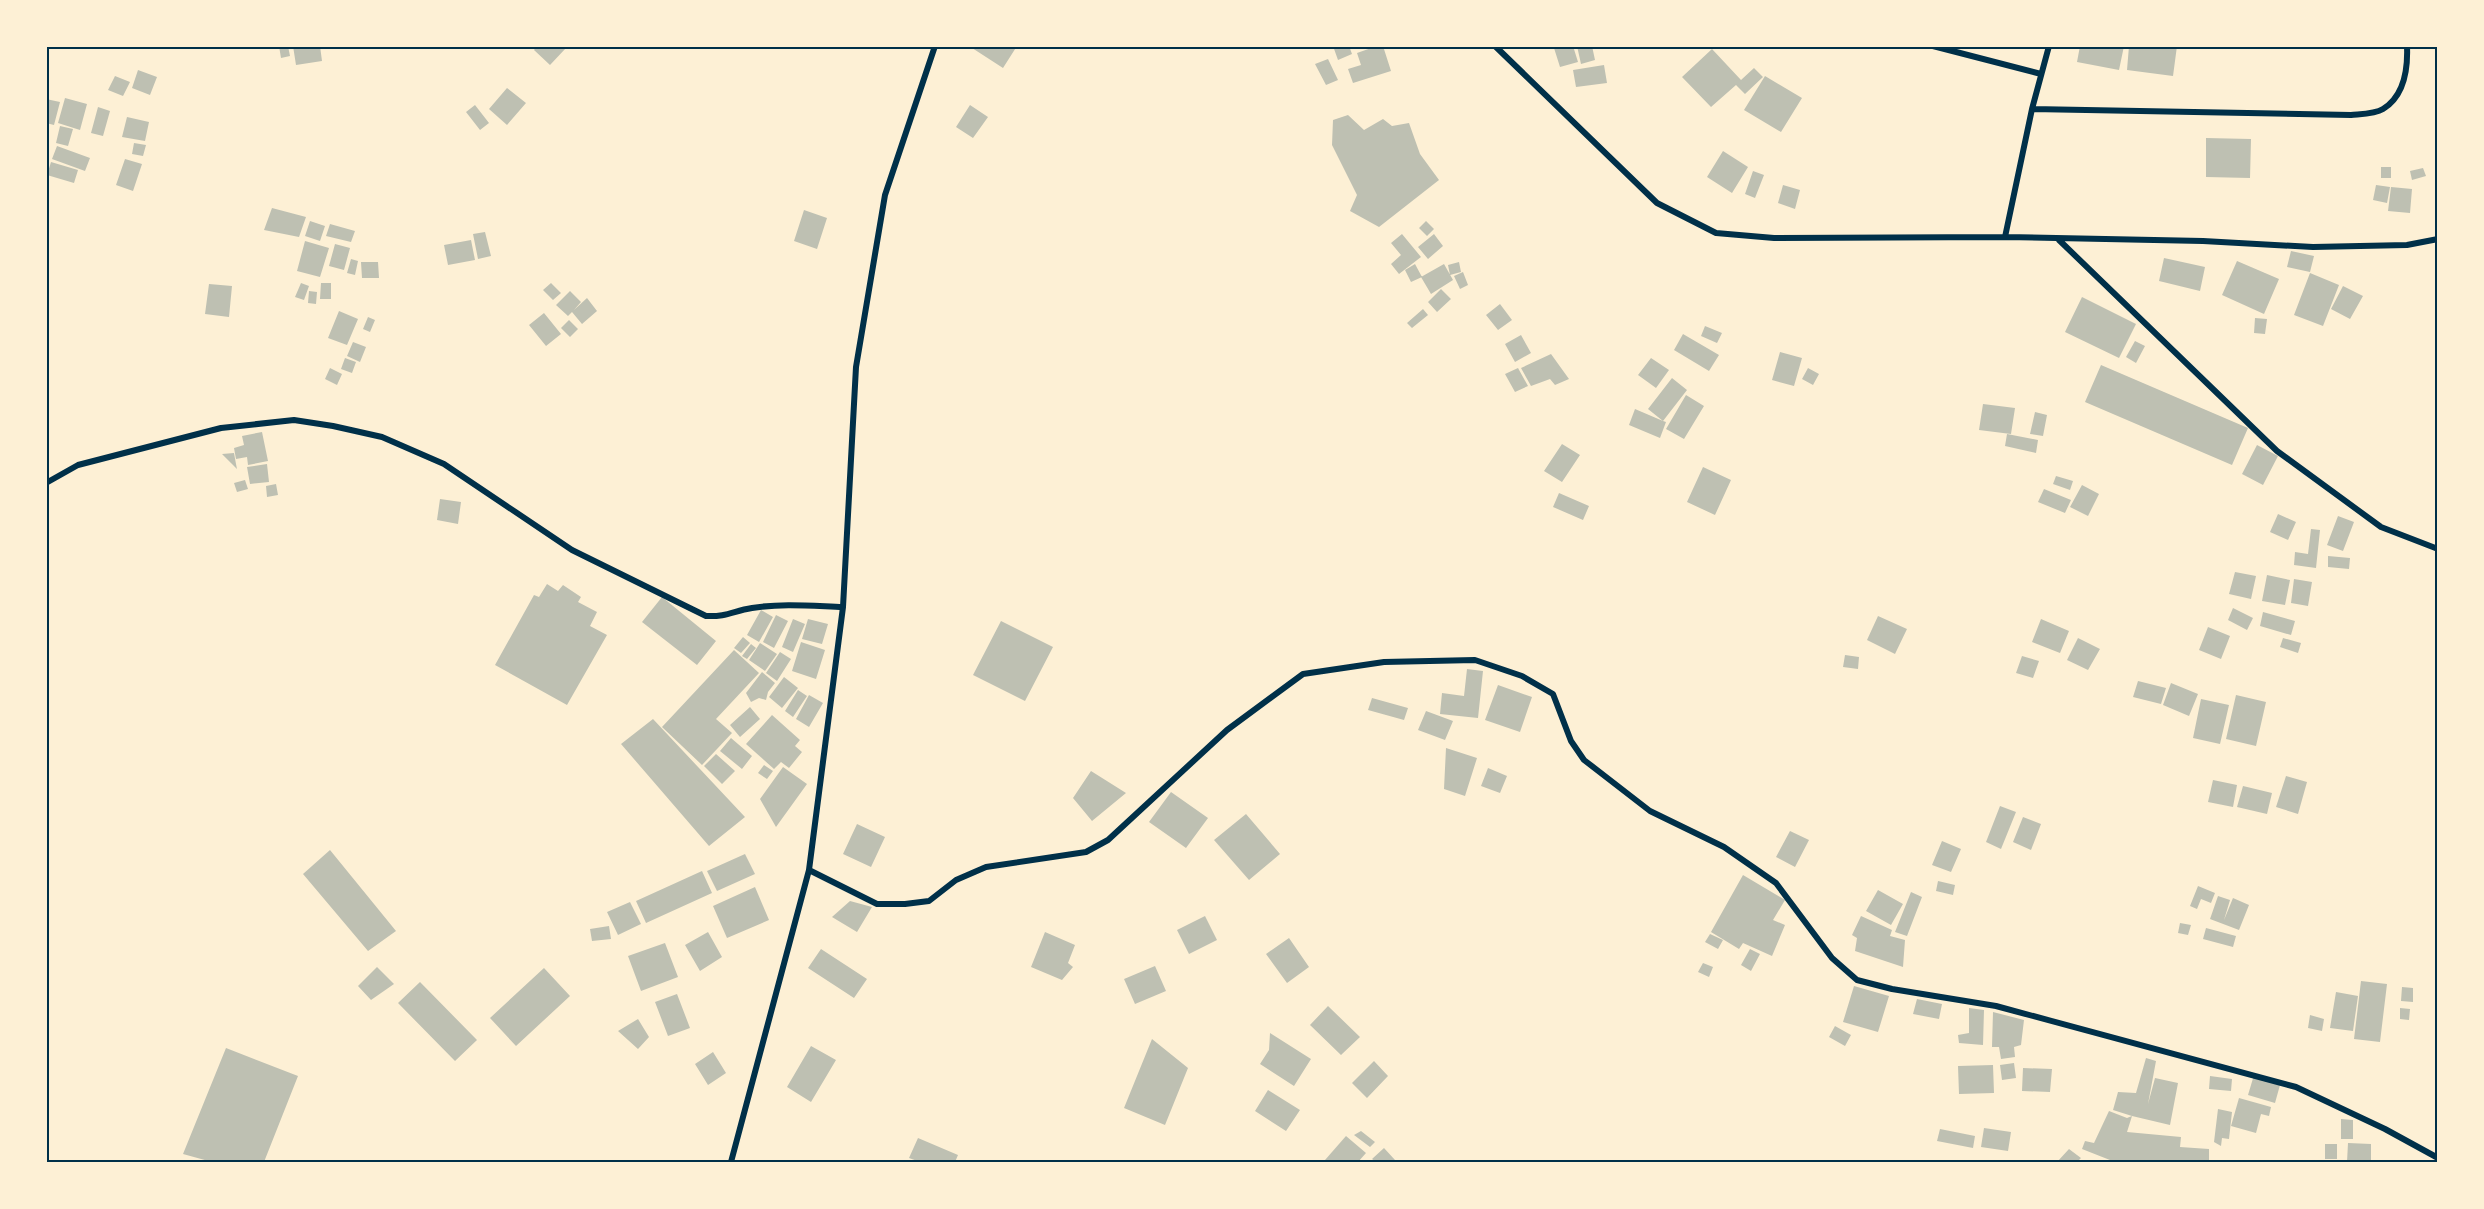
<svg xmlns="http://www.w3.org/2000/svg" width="2484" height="1209" font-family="Roboto,sans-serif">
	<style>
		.building { fill: #bec0b2 }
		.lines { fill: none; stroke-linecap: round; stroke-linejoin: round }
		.minor { stroke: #003049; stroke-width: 6 }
		.neatline { fill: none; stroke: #003049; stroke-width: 2 }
	</style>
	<rect width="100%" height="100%" fill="#fdf0d5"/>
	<path class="building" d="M279,46h9l2,10 -9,2z
		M293,46h27l2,15 -26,4z
		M537,46h27l2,2 -16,17 -16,-15z
		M969,46h48l-14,22z
		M1333,46h16l3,8 -14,6z
		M1377,46h6l8,25 -38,12 -5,-14 13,-4 -4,-12z
		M1573,46l5,16 -18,5 -6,-19z
		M1577,46h15l3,14 -14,4z
		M2080,46h44l-5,24 -42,-8z
		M2129,46h48l-4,30 -46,-6z
		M1712,49l29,31 13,-12 9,9 -18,17 -9,-9 -25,22 -29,-30z
		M1328,59l10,21 -12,5 -11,-21z
		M1604,65l3,18 -31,4 -3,-17z
		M138,70l19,7 -7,18 -18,-7z
		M115,76l15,6 -7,14 -15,-6z
		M1765,76l37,22 -21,34 -37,-22z
		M507,88l19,15 -19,22 -18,-16z
		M65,98l22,6 -7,26 -22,-7z
		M46,99l14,3 -6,23 -8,-2z
		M475,105l14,18 -9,7 -14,-18z
		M970,105l18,12 -15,21 -17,-11z
		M98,107l12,4 -7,25 -12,-3z
		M1348,115l16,15 19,-11 9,7 17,-3 11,31 19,26 -60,47 -29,-16 7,-16 -25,-50 1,-25z
		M127,117l22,5 -4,19 -23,-4z
		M60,126l13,3 -5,17 -12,-3z
		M2206,138l45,1 -1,39 -44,-1z
		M134,143l12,2 -3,11 -11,-2z
		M57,146l33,12 -5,13 -33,-12z
		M1723,151l25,16 -16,26 -25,-16z
		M125,159l17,5 -9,27 -17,-6z
		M51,162l27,8 -4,13 -27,-8z
		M2381,167h10v11h-10z
		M2423,168l3,8 -14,4 -2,-9z
		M1753,171l11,4 -9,23 -10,-4z
		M1783,185l17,5 -5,19 -17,-6z
		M2376,185l14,2 -3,16 -14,-3z
		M2391,187l21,2 -2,24 -22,-2z
		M272,208l34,9 -7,20 -35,-7z
		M804,210l23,8 -10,31 -23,-8z
		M310,221l15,5 -5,15 -15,-5z
		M1426,221l8,8 -7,7 -8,-8z
		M330,224l25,7 -4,11 -25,-6z
		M485,232l6,24 -13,3 -5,-25z
		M1402,234l19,23 -22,17 -8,-10 10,-9 -10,-12z
		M1434,234l9,12 -15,13 -10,-12z
		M471,240l4,20 -27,5 -4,-20z
		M305,241l24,7 -9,29 -23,-6z
		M335,244l15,4 -6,22 -15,-4z
		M2291,251l23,5 -4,16 -23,-5z
		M2164,258l41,9 -5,24 -41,-10z
		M351,259l7,2 -3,14 -8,-2z
		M2237,261l42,18 -15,35 -42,-19z
		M361,262h17l1,16h-17z
		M1459,262l2,10 -11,3 -2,-10z
		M1415,264l7,13 -11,5 -6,-12z
		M1444,264l9,16 -22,14 -10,-17z
		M1463,272l5,13 -8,4 -6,-13z
		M2310,273l29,12 -16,41 -29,-11z
		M301,283l8,3 -5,14 -9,-3z
		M321,283h10v16h-11z
		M551,283l10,10 -8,7 -10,-10z
		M209,284l23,2 -3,31 -24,-3z
		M2343,286l20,10 -13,23 -19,-10z
		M1441,289l10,10 -14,13 -9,-10z
		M309,291l8,1 -1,12 -8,-1z
		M570,291l11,11 -7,8 13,-12 10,13 -15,13 -10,-12 -4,4 -12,-11z
		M2082,297l54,27 -17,34 -54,-26z
		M1500,304l12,16 -14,10 -12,-15z
		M1423,309l5,6 -16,13 -5,-5z
		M339,311l19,8 -11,26 -19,-7z
		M544,313l17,21 -15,12 -17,-21z
		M368,317l7,3 -5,12 -7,-3z
		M2255,318l12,1 -2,15 -11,-1z
		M569,320l9,9 -8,8 -9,-9z
		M1705,326l17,7 -5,10 -16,-7z
		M1683,334l36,21 -10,16 -35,-21z
		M1521,335l10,18 -16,9 -10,-18z
		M2135,341l10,5 -9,17 -10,-6z
		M353,342l13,5 -6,15 -13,-6z
		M1780,352l22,6 -8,28 -22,-6z
		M1551,354l18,25 -14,6 -5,-6 -19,7 -10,-18z
		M345,358l11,4 -4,11 -11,-4z
		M1651,358l18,12 -13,18 -18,-13z
		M2101,365l147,63 -16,37 -147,-63z
		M330,368l12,6 -5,11 -12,-6z
		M1518,368l10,18 -13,6 -10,-18z
		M1808,368l11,6 -6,11 -11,-6z
		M1672,378l15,12 -24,31 3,1 -6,16 -31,-13 6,-16 28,12 -15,-12z
		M1686,395l18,11 -20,33 -18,-10z
		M1983,404l32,4 -4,26 -32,-4z
		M2035,412l12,3 -4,21 -13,-2z
		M262,432l6,29 -20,4 -1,-8 -11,2 -2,-11 10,-3 -2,-9z
		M2007,434l31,6 -2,13 -31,-7z
		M1562,444l18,11 -18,27 -18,-11z
		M2257,445l21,11 -15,29 -21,-11z
		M234,453l2,11 1,5 -15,-15z
		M267,464l2,18 -19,2 -3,-17z
		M1703,467l28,13 -16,35 -28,-13z
		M2056,476l17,5 -3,9 -17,-6z
		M245,480l3,9 -11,3 -3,-9z
		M276,484l2,11 -11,2 -1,-11z
		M2082,485l17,9 -11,22 -18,-9z
		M2044,489l27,11 -6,13 -27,-11z
		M1559,493l30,13 -6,14 -30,-13z
		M440,499l21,3 -3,22 -21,-4z
		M2278,514l18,8 -8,18 -18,-8z
		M2338,516l16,6 -11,29 -16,-6z
		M2311,529l9,1 -4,38 -22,-3 1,-13 13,2z
		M2328,556l22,2 -1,11 -21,-2z
		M2235,572l21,4 -5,23 -22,-5z
		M2267,575l23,5 -5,25 -23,-4z
		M2294,579l18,3 -4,24 -17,-3z
		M547,584l11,7 5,-6 18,12 -3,5 19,10 -7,14 17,9 -40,70 -72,-40 39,-70 5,2z
		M662,597l54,44 -19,24 -55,-43z
		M2233,608l20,10 -6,12 -19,-10z
		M761,610l12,7 -14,25 -12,-7z
		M2263,612l32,9 -4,14 -31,-9z
		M776,615l12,6 -14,27 -11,-6z
		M1878,616l29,13 -12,25 -28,-14z
		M793,619l12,5 -12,28 -11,-5z
		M808,619l20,5 -6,20 -20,-5z
		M2041,619l28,12 -9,22 -28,-11z
		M1001,621l52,26 -28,54 -52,-26z
		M2208,627l22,9 -9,23 -22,-9z
		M743,637l7,6 -9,10 -7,-5z
		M2078,638l22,11 -12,21 -21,-10z
		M2283,638l18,5 -3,10 -18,-6z
		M801,642l24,8 -9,29 -24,-8z
		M760,643l17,11 -12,17 -16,-11z
		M751,644l5,4 -9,11 -5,-3z
		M734,650l25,23 -43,46 16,14 -30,32 -40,-38z
		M780,652l11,7 -14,22 -11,-8z
		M1845,655l14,2 -1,12 -15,-2z
		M2022,656l17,5 -6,17 -17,-5z
		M1467,669l16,2 -5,47 -38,-4 2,-21 22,3z
		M762,672l13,11 -7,9 -2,8 -7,-2 -8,4 -5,-9z
		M784,677l14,11 -16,20 -13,-11z
		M2138,681l28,7 -5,16 -28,-7z
		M2171,683l27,11 -9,22 -26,-11z
		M1498,685l34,12 -12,35 -35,-12z
		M798,690l9,6 -14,21 -8,-6z
		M809,695l14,8 -14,24 -13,-8z
		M2236,695l30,7 -10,44 -30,-7z
		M1372,698l36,10 -4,12 -36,-10z
		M2201,699l28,6 -9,39 -27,-6z
		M750,707l10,12 -20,18 -10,-12z
		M1426,711l27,10 -8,19 -27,-10z
		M772,715l28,25 -5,6 7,6 -13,16 -8,-6 -7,7 -28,-25z
		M653,719l92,98 -36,29 -88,-102z
		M731,738l21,18 -10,13 -22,-18z
		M1446,748l31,10 -12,38 -21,-7z
		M716,754l19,17 -13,13 -18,-18z
		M764,765l9,6 -6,8 -9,-6z
		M783,767l24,17 -31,43 -16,-28z
		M1488,768l19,8 -7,17 -19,-7z
		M1091,771l35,22 -34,28 -19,-23z
		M2286,776l21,6 -9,32 -22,-7z
		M2213,780l24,5 -4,22 -25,-5z
		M2243,786l29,7 -5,21 -30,-7z
		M1171,792l37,26 -22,30 -37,-26z
		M2000,806l16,6 -15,37 -15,-7z
		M1246,814l34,40 -31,26 -35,-40z
		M2023,817l18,7 -10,26 -18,-8z
		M857,824l28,13 -14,30 -28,-13z
		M1790,831l19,9 -14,27 -19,-10z
		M1942,841l19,8 -10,23 -19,-7z
		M330,850l66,81 -28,20 -65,-77z
		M745,854l10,20 -38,17 -10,-20z
		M702,871l10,22 -66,30 -10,-22z
		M1743,875l42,25 -12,20 12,5 -13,31 -29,-13 -4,6 -28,-17z
		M1938,881l17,4 -2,10 -17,-4z
		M2198,886l17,7 -4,10 -10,-4 -4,10 -7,-3z
		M755,887l14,33 -42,18 -14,-32z
		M1878,890l25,14 -12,21 -25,-14z
		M1911,892l11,5 -15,39 -12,-4z
		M2218,896l12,4 -6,20 9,-22 16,7 -10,25 -29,-11z
		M850,901l22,6 -15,25 -25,-15z
		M630,902l11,22 -23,11 -11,-23z
		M1205,916l12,24 -28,14 -12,-24z
		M1861,916l31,14 -2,6 15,4 -2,27 -48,-16 2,-13 -5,-3z
		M2180,923l11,2 -3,10 -10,-2z
		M609,926l2,13 -19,2 -2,-12z
		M2206,928l30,8 -3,11 -30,-8z
		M708,932l14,25 -22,14 -15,-26z
		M1045,932l30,13 -7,18 5,4 -11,13 -31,-13z
		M1710,934l13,6 -5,9 -13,-7z
		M1289,938l20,29 -22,16 -21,-29z
		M665,943l13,34 -37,14 -13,-35z
		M821,949l46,30 -13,19 -46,-30z
		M1750,949l10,5 -9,17 -10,-6z
		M1703,963l10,4 -4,10 -11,-5z
		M1155,966l11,25 -31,13 -11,-25z
		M377,967l17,17 -23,16 -13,-14z
		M544,968l26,28 -54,50 -26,-28z
		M2361,981l26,3 -7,58 -26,-3z
		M420,982l57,58 -22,21 -57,-58z
		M1854,986l35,10 -11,36 -35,-10z
		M2402,987l11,1v14l-12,-1z
		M2336,992l22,4 -5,35 -23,-3z
		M677,994l13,34 -22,8 -13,-34z
		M1917,999l25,5 -3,15 -26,-5z
		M1328,1006l32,31 -19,18 -31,-30z
		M1969,1008l15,2 -1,35 -24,-2 -1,-8 11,-2z
		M2400,1008l10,1 -1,11 -9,-1z
		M1993,1012l31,8 -3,25 -7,2 1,10 -14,2 -2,-12h-7z
		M2310,1015l14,4 -2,12 -14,-3z
		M638,1019l11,18 -11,12 -20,-18z
		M1835,1026l16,9 -6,11 -16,-9z
		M1270,1033l41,26 -17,27 -34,-22 9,-14z
		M1152,1039l36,29 -23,57 -41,-17z
		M811,1046l25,14 -25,42 -24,-15z
		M226,1048l72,28 -34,86h-52l-29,-8z
		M713,1052l13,21 -18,12 -13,-21z
		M2146,1058l10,3 -8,43 7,-26 23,5 -8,42 -38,-9 -5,16 54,5 -1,10 29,2v13h-94l-33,-13 3,-8 9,2 15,-32 18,7 5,-2 -19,-6 5,-18 18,1z
		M1374,1061l14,15 -21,22 -15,-15z
		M2014,1063l2,15 -14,2 -2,-15z
		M1993,1065l1,28 -35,1 -1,-28z
		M2023,1068l29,1 -2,23 -28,-1z
		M2254,1075l26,10 -5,18 -27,-8z
		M2210,1076l22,3 -1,12 -22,-2z
		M1268,1090l32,20 -14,21 -31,-20z
		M2239,1098l32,9 -2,9 -8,-2 -5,19 -25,-7z
		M2218,1109l14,3 -3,27 -7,-1 -1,8 -7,-4z
		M2341,1119l12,1v19h-12z
		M1984,1128l27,4 -3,19 -27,-4z
		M1940,1129l35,7 -2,12 -36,-7z
		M1361,1131l14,11 -5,5 -16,-12z
		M1346,1136l20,17 -8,9h-30l-3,-2z
		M918,1138l40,17 -3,7h-35l-11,-4z
		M2348,1143l23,1v18h-24z
		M2325,1144h12v15h-12z
		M1384,1148l11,12 -3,2h-16l-4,-3z
		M2069,1149l12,9 -4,4h-20z"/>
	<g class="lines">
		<path class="minor" d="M1495,46l162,157 59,30 58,5 231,-1 198,4 110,6 94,-2 31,-6
			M1933,46l108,28
			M2032,109l319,6c9,-1 24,-1 32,-6 21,-13 25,-39 24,-63
			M2005,237l27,-128 17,-63
			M2059,240l218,211 104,76 57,22
			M46,483l32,-18 143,-37 73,-8 39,6 49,11 62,27 128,86 134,66c21,1 27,-5 46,-8 30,-5 61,-2 91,-1
			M809,870l68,34h28l24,-3 27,-21 30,-13 100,-15 22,-12 119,-110 76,-56 81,-12 91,-2 47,16 31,18 18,47 13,19 66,51 74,36 52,36 56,75 25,22 35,9 104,17 300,81 89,42 53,29
			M731,1162l78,-292 34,-263 13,-240 29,-172 50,-149"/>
	</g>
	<rect width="2484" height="1209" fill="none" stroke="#fdf0d5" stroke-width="96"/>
	<rect x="48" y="48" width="2388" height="1113" class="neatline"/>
</svg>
